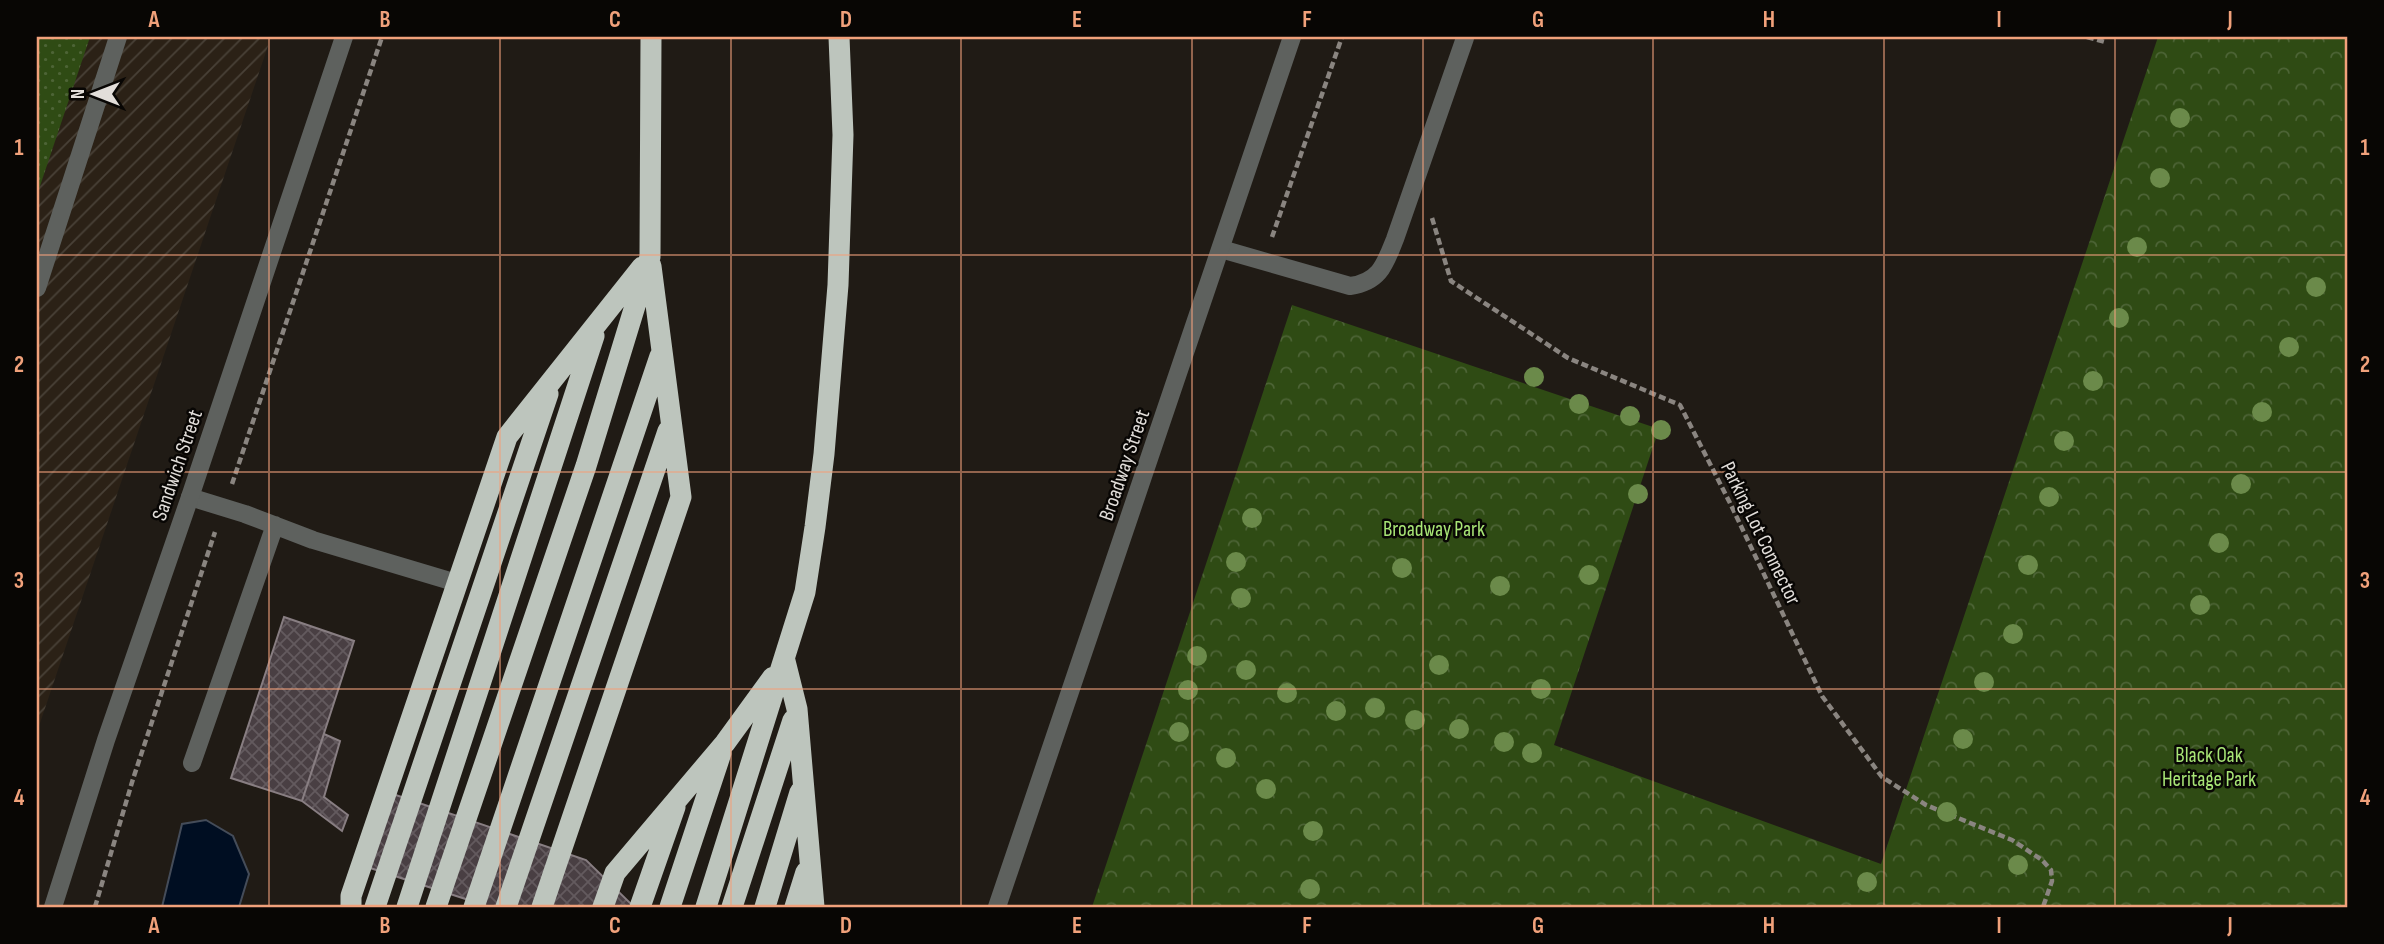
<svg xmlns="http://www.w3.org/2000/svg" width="2384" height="944" font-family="'Sofia Sans Condensed',sans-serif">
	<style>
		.industrial { fill: url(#industrial-furrows) }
		.grass { fill: url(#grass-dots) }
		.forest { fill: url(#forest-crowns) }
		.water { fill: #000e22; stroke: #444c59; stroke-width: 2 }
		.building { fill: url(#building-cross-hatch); stroke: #887e82; stroke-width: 2 }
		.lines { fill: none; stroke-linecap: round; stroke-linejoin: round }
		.path { stroke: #8a8580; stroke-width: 4.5; stroke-dasharray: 7 3.5; stroke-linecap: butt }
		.lane { stroke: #5e615e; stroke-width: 18 }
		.street { stroke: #5e615e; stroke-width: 18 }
		.highway { stroke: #bdc5bd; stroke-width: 21 }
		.tree { fill: #6b8a4a }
		.grid { fill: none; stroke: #f1a17b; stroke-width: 2; stroke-opacity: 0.55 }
		.labels { text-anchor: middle; stroke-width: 5; stroke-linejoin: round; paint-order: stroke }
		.street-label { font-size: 21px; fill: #e2deda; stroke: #080604 }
		.park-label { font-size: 21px; fill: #a8e576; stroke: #080604 }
		.neatline { fill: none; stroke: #f1a17b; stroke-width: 2.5 }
		.grid-label { font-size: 23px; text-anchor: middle; font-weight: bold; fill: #f1a17b }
	</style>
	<defs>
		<pattern id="industrial-furrows" width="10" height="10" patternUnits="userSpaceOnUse" patternTransform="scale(1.75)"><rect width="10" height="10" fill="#2b2116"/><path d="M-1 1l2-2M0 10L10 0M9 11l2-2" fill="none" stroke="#494137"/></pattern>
		<pattern id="grass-dots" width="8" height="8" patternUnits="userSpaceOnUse" patternTransform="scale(1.75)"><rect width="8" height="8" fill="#2f4b14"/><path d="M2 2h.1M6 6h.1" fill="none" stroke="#4d6436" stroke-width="1.8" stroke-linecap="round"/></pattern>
		<pattern id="forest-crowns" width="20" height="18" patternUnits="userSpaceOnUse" patternTransform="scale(1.75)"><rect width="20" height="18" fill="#2f4b14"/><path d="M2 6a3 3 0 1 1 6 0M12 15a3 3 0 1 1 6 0" fill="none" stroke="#4d6436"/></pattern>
		<pattern id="building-cross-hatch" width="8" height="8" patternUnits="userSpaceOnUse" patternTransform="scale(1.75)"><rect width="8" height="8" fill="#493f43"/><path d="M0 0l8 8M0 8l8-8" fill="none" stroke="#635a5e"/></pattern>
	</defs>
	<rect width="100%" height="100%" fill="#201b15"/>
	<path class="industrial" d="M37,37h234l-234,695z"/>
	<path class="grass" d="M37,37h53l-53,158z"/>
	<path class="forest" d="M2158,37h189v870h-1255l200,-602 367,124 -105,316 327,119z"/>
	<path class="water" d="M206,820l27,16 16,38 -10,33h-77l20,-83z"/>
	<path class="building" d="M284,617l70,24 -52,160 -71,-23z
		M324,734l16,7 -16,56 24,18 -6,16 -40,-30z
		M384,791l202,69 45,44 8,3h-149l-132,-43z"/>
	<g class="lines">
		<path class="path" d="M2087,37l18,5
			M1432,218l19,63 117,77 112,47 50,98 92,193 60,81 44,28 86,35 30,20 9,10 1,11 -9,26
			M1272,237l70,-200
			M232,484l150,-447
			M95,907l38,-128 82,-247"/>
		<path class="lane" d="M1221,249l129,37c30,-4 35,-22 45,-47l70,-201
			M37,288l81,-251
			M190,497l55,17 68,26 144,43
			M192,763l83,-238"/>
		<path class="street" d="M53,907l53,-167 84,-243 154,-460
			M997,907l295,-870"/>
		<path class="highway" d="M785,661l12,48 17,198
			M351,907v-11l156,-459 135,-170
			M375,907l173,-513
			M407,907l187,-571
			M436,907l150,-441 64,-209 1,-220
			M474,907l186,-551
			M506,907l162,-476
			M542,907l139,-410 -30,-231
			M603,907l12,-34 110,-130 48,-66
			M640,907l35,-100
			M670,907l51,-154
			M706,907l99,-315 10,-65 9,-73 14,-169 5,-150 -4,-98
			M732,907l61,-187
			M765,907l35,-115
			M795,907l11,-35"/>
	</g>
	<g class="tree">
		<circle cx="2180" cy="118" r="10"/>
		<circle cx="2160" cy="178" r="10"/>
		<circle cx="2137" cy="247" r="10"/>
		<circle cx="2316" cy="287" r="10"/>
		<circle cx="2119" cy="318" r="10"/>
		<circle cx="2289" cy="347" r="10"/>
		<circle cx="1534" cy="377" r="10"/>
		<circle cx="2093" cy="381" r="10"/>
		<circle cx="1579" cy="404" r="10"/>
		<circle cx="2262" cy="412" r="10"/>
		<circle cx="1630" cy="416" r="10"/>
		<circle cx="1661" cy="430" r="10"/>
		<circle cx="2064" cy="441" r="10"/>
		<circle cx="2241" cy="484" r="10"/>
		<circle cx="1638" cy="494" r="10"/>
		<circle cx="2049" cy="497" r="10"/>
		<circle cx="1252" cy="518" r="10"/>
		<circle cx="2219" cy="543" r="10"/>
		<circle cx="1236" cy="562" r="10"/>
		<circle cx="2028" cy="565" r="10"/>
		<circle cx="1402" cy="568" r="10"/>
		<circle cx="1589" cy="575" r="10"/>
		<circle cx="1500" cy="586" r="10"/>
		<circle cx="1241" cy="598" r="10"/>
		<circle cx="2200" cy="605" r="10"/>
		<circle cx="2013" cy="634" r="10"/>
		<circle cx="1197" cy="656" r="10"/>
		<circle cx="1439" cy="665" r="10"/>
		<circle cx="1246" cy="670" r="10"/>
		<circle cx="1984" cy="682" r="10"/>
		<circle cx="1541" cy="689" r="10"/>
		<circle cx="1188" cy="690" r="10"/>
		<circle cx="1287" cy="693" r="10"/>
		<circle cx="1375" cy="708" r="10"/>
		<circle cx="1336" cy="711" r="10"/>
		<circle cx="1415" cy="720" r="10"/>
		<circle cx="1459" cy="729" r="10"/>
		<circle cx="1179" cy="732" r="10"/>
		<circle cx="1963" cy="739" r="10"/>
		<circle cx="1504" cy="742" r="10"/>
		<circle cx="1532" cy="753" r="10"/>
		<circle cx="1226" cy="758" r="10"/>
		<circle cx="1266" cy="789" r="10"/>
		<circle cx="1947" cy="812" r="10"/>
		<circle cx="1313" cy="831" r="10"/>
		<circle cx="2018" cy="865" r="10"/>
		<circle cx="1867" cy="882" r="10"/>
		<circle cx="1310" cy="889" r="10"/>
	</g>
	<path class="grid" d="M269,37v870M500,37v870M731,37v870M961,37v870M1192,37v870M1423,37v870M1653,37v870M1884,37v870M2115,37v870M37,255h2310M37,472h2310M37,689h2310"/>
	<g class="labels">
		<g class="street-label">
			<text transform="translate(177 465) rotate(-71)" y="7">Sandwich Street</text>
			<text transform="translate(1124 465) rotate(-71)" y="7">Broadway Street</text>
			<text transform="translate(1761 533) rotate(64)" y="7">Parking Lot Connector</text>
		</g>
		<g class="park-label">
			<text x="1434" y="536">Broadway Park</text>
			<text x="2209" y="762">Black Oak<tspan x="2209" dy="24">Heritage Park</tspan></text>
		</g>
	</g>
	<rect width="2384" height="944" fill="none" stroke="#080604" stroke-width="77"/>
	<g transform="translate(94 94) rotate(270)" stroke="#080604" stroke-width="5" paint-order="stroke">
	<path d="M0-5L12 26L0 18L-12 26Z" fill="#e2deda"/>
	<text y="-10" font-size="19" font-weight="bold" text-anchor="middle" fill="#e2deda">N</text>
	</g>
	<rect x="38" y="38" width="2308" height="868" class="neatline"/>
	<g class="grid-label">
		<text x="154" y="27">A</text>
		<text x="385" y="27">B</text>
		<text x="615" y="27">C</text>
		<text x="846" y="27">D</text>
		<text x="1077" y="27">E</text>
		<text x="1307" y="27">F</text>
		<text x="1538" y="27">G</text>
		<text x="1769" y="27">H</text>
		<text x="1999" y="27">I</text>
		<text x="2230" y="27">J</text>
		<text x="19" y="155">1</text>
		<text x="2365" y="155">1</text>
		<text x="19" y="372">2</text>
		<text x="2365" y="372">2</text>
		<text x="19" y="588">3</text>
		<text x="2365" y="588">3</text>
		<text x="19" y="805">4</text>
		<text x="2365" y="805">4</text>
		<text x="154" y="933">A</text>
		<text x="385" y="933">B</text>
		<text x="615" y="933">C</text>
		<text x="846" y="933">D</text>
		<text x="1077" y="933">E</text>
		<text x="1307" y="933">F</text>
		<text x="1538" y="933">G</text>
		<text x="1769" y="933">H</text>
		<text x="1999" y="933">I</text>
		<text x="2230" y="933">J</text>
	</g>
</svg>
